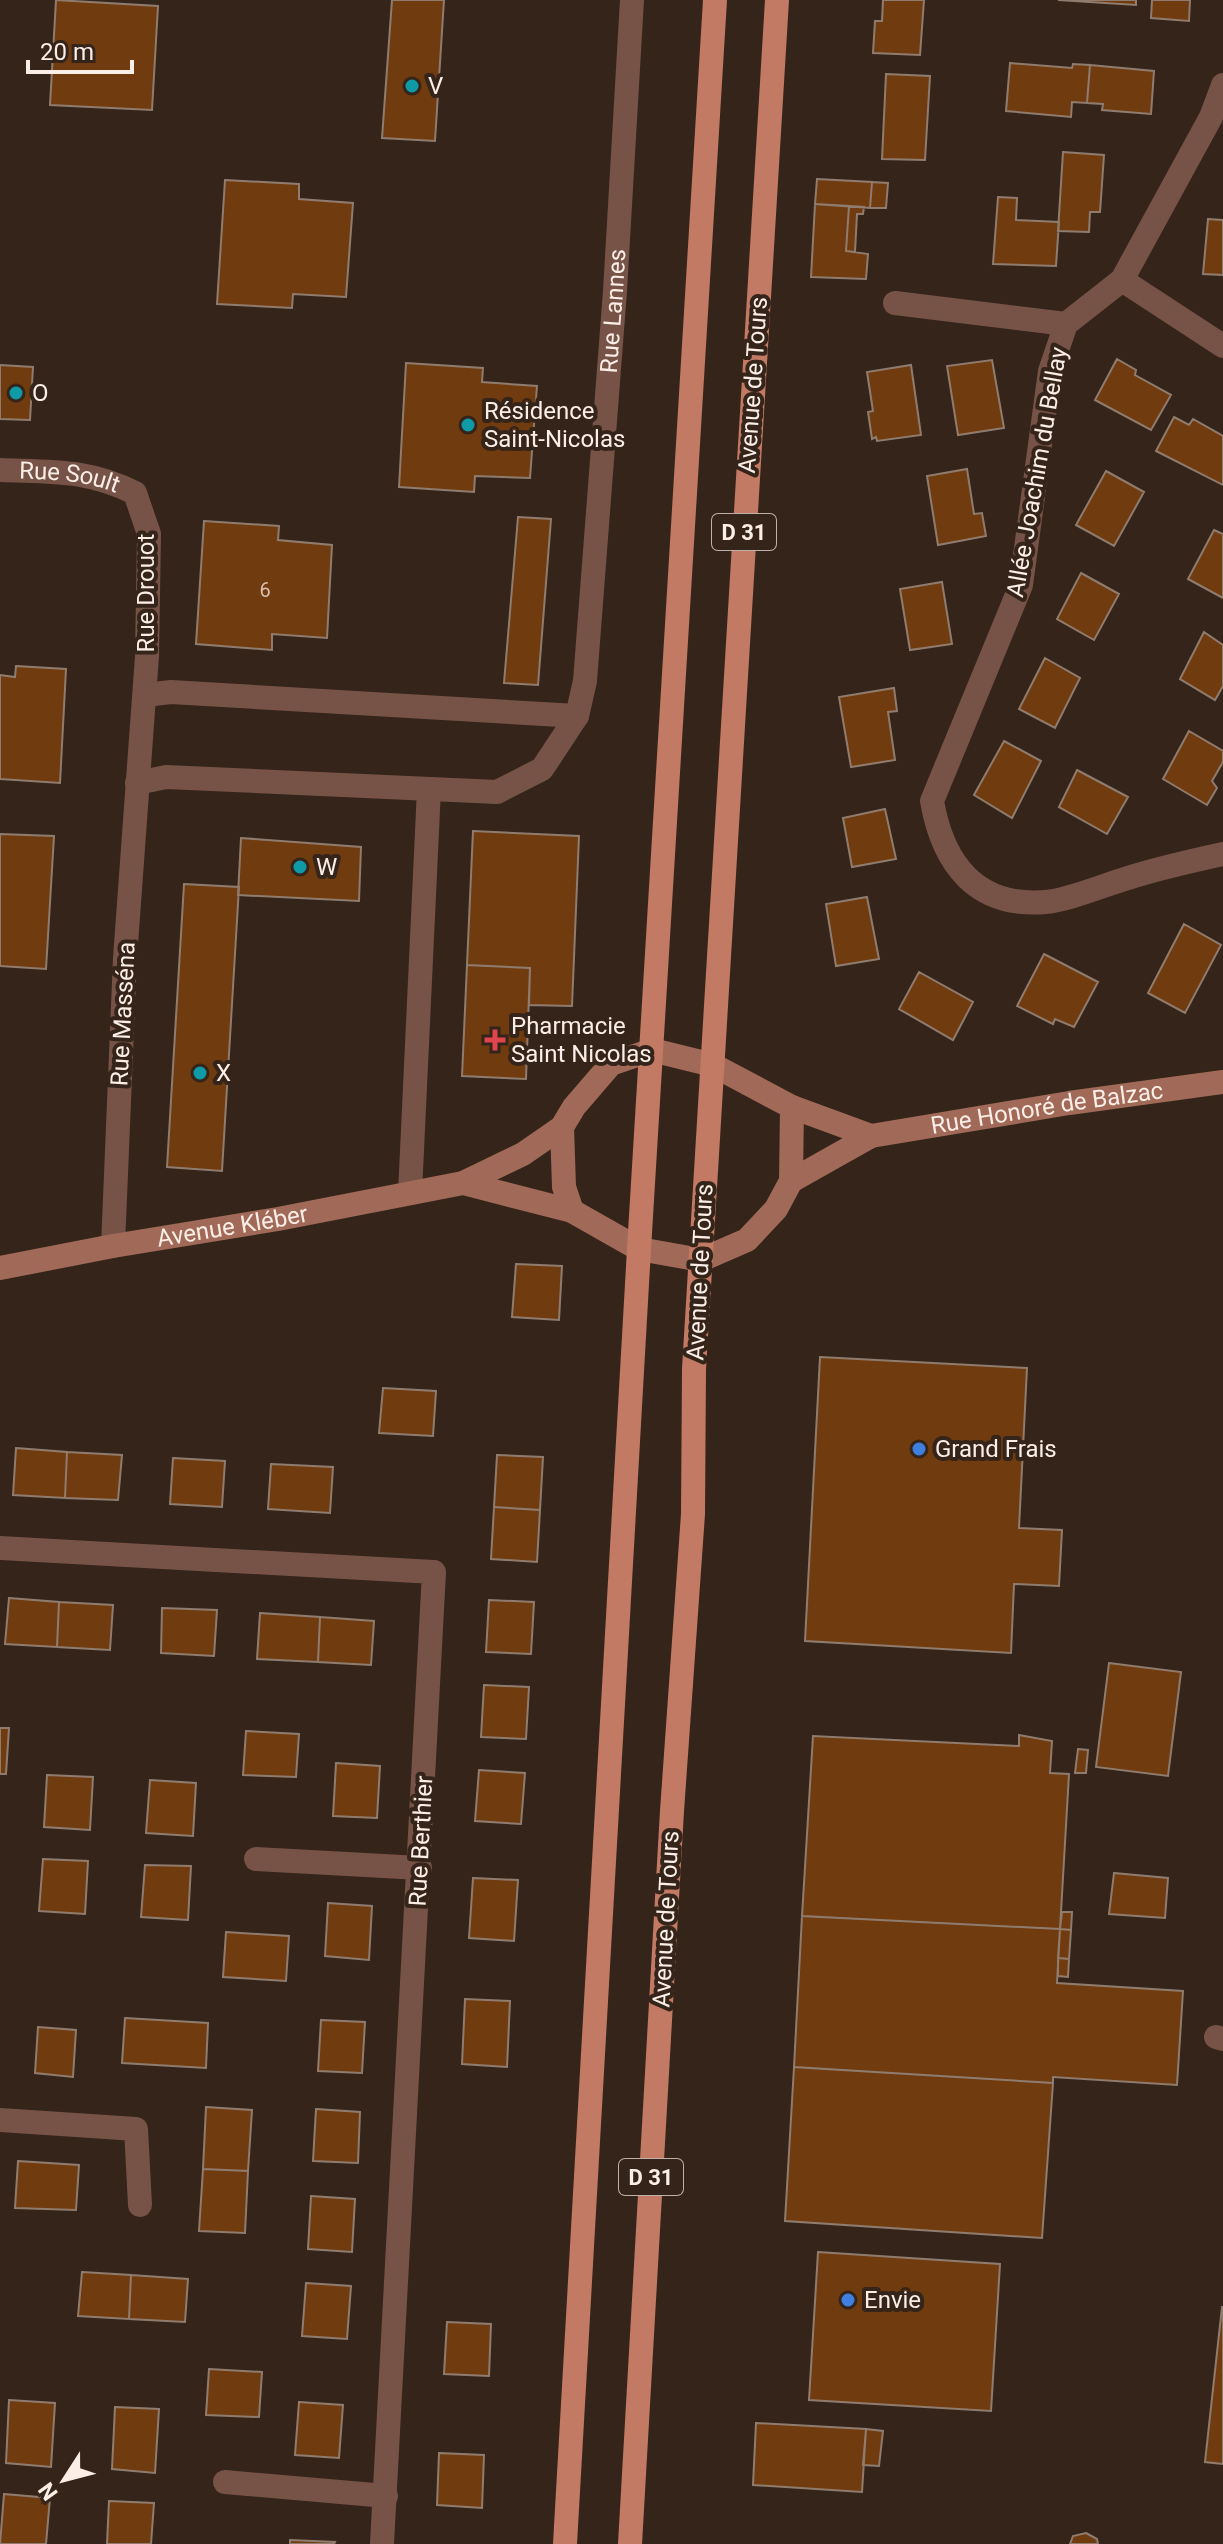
<svg xmlns="http://www.w3.org/2000/svg" width="1223" height="2544" font-family="Roboto,sans-serif">
	<style>
		.building { fill: #703b0f; stroke: #907c6e; stroke-width: 2 }
		.lines { fill: none; stroke-linecap: round; stroke-linejoin: round }
		.street { stroke: #765247; stroke-width: 24 }
		.secondary { stroke: #a16958; stroke-width: 24 }
		.primary { stroke: #c37a64; stroke-width: 24 }
		.culture-dot { fill: #0f9aa8; stroke: #352419; stroke-width: 3 }
		.health-dot { fill: #e0444e; stroke: #352419; stroke-width: 3 }
		.shop-dot { fill: #3f7fe0; stroke: #352419; stroke-width: 3 }
		.labels { text-anchor: middle; stroke-width: 8; stroke-linejoin: round; paint-order: stroke }
		.number-label { font-size: 20px; fill: #d8c1b1 }
		.shield { fill: #352419; stroke: #bfb1a9; stroke-width: 2 }
		.shield-label { font-size: 22px; font-weight: bold; fill: #faeee7 }
		.poi-label { font-size: 24px; fill: #faeee7; stroke: #352419; text-anchor: start }
		.street-label { font-size: 24px; fill: #faeee7; stroke: #352419 }
	</style>
	<rect width="100%" height="100%" fill="#352419"/>
	<path class="building" d="M56,0l102,6 -6,104 -102,-5z
		M392,0h52l-9,141 -53,-3z
		M883,0h41l-4,55 -47,-2 2,-32h7z
		M1058,0h78v5z
		M1152,0h38l-1,21 -38,-3z
		M1010,63l62,5 1,-4 17,1 -3,38 -15,-1 -1,15 -65,-6z
		M1090,65l64,6 -3,43 -49,-4 1,-6 -16,-1z
		M886,74l44,2 -5,84 -43,-1z
		M1063,152l41,3 -4,57h-10l-1,20 -31,-1z
		M817,179l55,3 -2,26 -55,-4z
		M225,180l74,4v15l54,4 -7,94 -53,-3 -1,14 -75,-4z
		M872,182l16,1 -2,25h-16z
		M998,197l19,1 -1,22 43,2 -3,44 -63,-2z
		M815,204l34,2 -3,45 22,3 -2,25 -55,-2z
		M849,206l15,1 -1,7h-6l-2,38 -9,-1z
		M1208,219l15,1v55l-20,-1z
		M1117,359l19,11 -1,5 36,20 -20,35 -56,-30z
		M992,360l12,68 -46,7 -11,-69z
		M406,363l77,5 -1,14 55,4 -7,92 -55,-2 -1,16 -75,-5z
		M0,365l33,2 -3,53 -30,-1z
		M911,365l10,70 -44,6 -1,-4 -4,2 -4,-27 5,-1 -6,-39z
		M1174,417l15,8 4,-6 30,17v49l-67,-34z
		M967,469l7,45 8,-1 4,23 -48,9 -11,-69z
		M1106,471l38,21 -30,54 -38,-21z
		M518,517l33,2 -13,166 -34,-2z
		M204,521l75,5 -1,14 54,5 -5,93 -55,-4v16l-76,-6z
		M1214,530l9,4v64l-35,-19z
		M1081,573l38,21 -25,46 -37,-21z
		M942,582l10,62 -42,6 -10,-61z
		M1204,632l19,13v41l-8,14 -35,-21z
		M1045,658l35,20 -25,50 -36,-19z
		M16,666l50,3 -6,114 -60,-4v-104l15,2z
		M894,688l3,23 -9,1 7,48 -44,7 -12,-70z
		M1189,731l34,20v11l-11,19 5,7 -10,17 -44,-26z
		M1004,741l37,20 -29,57 -38,-23z
		M1077,770l51,27 -21,37 -48,-27z
		M885,809l11,50 -44,8 -9,-49z
		M473,831l106,5 -7,170 -43,-1 1,-37 -63,-3z
		M0,834l54,2 -8,133 -46,-3z
		M241,838l120,9 -2,54 -121,-6z
		M184,884l55,3 -17,284 -55,-4z
		M867,897l12,62 -43,7 -10,-62z
		M1184,924l37,21 -36,68 -37,-20z
		M1044,954l54,28 -24,45 -19,-8 -2,5 -36,-18z
		M467,965l63,3 -4,111 -64,-3z
		M919,972l54,30 -20,38 -54,-31z
		M516,1264l46,2 -3,54 -47,-3z
		M820,1357l207,11 -8,160 43,2 -3,56 -45,-2 -3,69 -206,-12z
		M383,1388l53,3 -3,45 -54,-3z
		M16,1448l51,4 -2,46 -52,-3z
		M67,1452l55,3 -4,45 -53,-2z
		M497,1455l46,2 -3,53 -46,-3z
		M173,1458l52,3 -3,46 -52,-3z
		M271,1464l62,3 -3,46 -62,-4z
		M494,1507l46,3 -3,52 -46,-3z
		M9,1598l50,4 -2,45 -52,-3z
		M489,1600l45,2 -3,52 -45,-2z
		M59,1602l54,3 -3,45 -53,-3z
		M162,1608l55,2 -3,46 -53,-3z
		M260,1613l60,4 -2,45 -61,-3z
		M320,1617l54,4 -3,44 -53,-3z
		M1109,1663l72,9 -13,104 -72,-9z
		M484,1685l45,2 -3,52 -45,-2z
		M0,1728h9l-3,46h-6z
		M246,1731l53,3 -3,43 -53,-2z
		M1019,1735l33,6 -2,32 19,1 -9,155 -258,-13 11,-180 206,10z
		M1078,1749l10,1 -2,23h-11z
		M336,1763l44,3 -3,52 -44,-2z
		M479,1770l46,3 -4,51 -46,-3z
		M47,1775l46,2 -3,53 -46,-3z
		M150,1780l46,3 -3,53 -47,-3z
		M43,1859l45,2 -3,53 -46,-3z
		M145,1865l46,1 -3,54 -47,-3z
		M1114,1873l54,5 -3,40 -56,-4z
		M473,1878l45,2 -4,61 -45,-3z
		M328,1903l44,3 -3,54 -44,-4z
		M1062,1912h10l-1,18 -11,-1z
		M802,1916l258,13 -3,54 126,8 -6,94 -124,-8v6l-259,-16z
		M1060,1929l11,1 -2,29 -11,-1z
		M226,1932l63,4 -3,45 -63,-4z
		M1058,1958l11,1 -1,18 -10,-1z
		M465,1999l45,2 -3,66 -45,-3z
		M125,2018l83,5 -2,45 -84,-5z
		M321,2020l44,2 -3,51 -44,-2z
		M38,2027l38,3 -3,47 -38,-4z
		M794,2067l259,16 -11,155 -257,-17z
		M206,2107l46,3 -4,61 -45,-2z
		M316,2109l44,3 -2,51 -45,-2z
		M18,2161l61,4 -3,45 -61,-2z
		M203,2169l45,2 -3,62 -46,-2z
		M311,2196l44,3 -3,53 -44,-3z
		M818,2252l182,12 -9,147 -182,-11z
		M82,2272l49,3 -2,44 -51,-3z
		M131,2275l57,4 -3,43 -56,-3z
		M306,2283l45,3 -4,53 -45,-3z
		M1222,2307h1v157l-18,-2z
		M447,2322l44,2 -2,52 -45,-2z
		M209,2369l53,3 -3,45 -53,-2z
		M9,2400l46,3 -4,64 -45,-4z
		M299,2402l44,3 -4,53 -44,-3z
		M115,2407l44,2 -4,64 -43,-4z
		M756,2423l110,6 -4,63 -109,-7z
		M866,2429l17,2 -4,35 -16,-1z
		M439,2453l45,2 -2,53 -45,-3z
		M4,2494l46,4 -4,46h-46z
		M109,2501l45,2 -3,41h-44z
		M1086,2533l11,6 1,5h-28l3,-8z
		M290,2540l45,2 -1,2h-44z"/>
	<g class="lines">
		<g class="street">
			<path d="M1223,85l-12,32 -89,163 -56,44 -16,47 -29,214 -89,216c11,63 44,107 114,101 23,-2 58,-17 82,-24 31,-10 63,-17 95,-24"/>
			<path d="M1122,280l101,66"/>
			<path d="M895,303l171,21"/>
			<path id="s1" d="M0,470c51,2 88,-1 135,23l14,41 -2,122 -22,302 -12,288"/>
			<path d="M145,695l26,-3 406,24"/>
			<path id="s2" d="M137,783l29,-6 331,15 45,-23 35,-53 8,-35 30,-390 17,-291"/>
			<path d="M410,1193l19,-404"/>
			<path d="M0,1548l434,24 -52,972"/>
			<path d="M256,1859l164,9"/>
			<path d="M1216,2037l7,2"/>
			<path d="M0,2120l136,9 4,76"/>
			<path d="M225,2482l161,14"/>
		</g>
		<g class="secondary">
			<path d="M562,1127l2,60 8,24"/>
			<path id="s3" d="M791,1181l80,-45 198,-33 154,-21"/>
			<path d="M463,1183l109,28 67,38 62,11 46,-20 29,-31 15,-28 1,-74"/>
			<path id="s4" d="M0,1268l113,-22 165,-27 185,-36 60,-29 39,-27 12,-20 37,-43 41,-14 61,15 79,42 79,29"/>
		</g>
		<path class="primary" d="M565,2544l74,-1295 76,-1249
			M630,2544l42,-733 21,-297 1,-145 83,-1369"/>
	</g>
	<g class="culture-dot">
		<circle cx="412" cy="86" r="8"/>
		<circle cx="16" cy="393" r="8"/>
		<circle cx="468" cy="425" r="8"/>
		<circle cx="300" cy="867" r="8"/>
		<circle cx="200" cy="1073" r="8"/>
	</g>
	<path class="health-dot" d="M491 1028h8v8h8v8h-8v8h-8v-8h-8v-8h8z"/>
	<g class="shop-dot">
		<circle cx="919" cy="1449" r="8"/>
		<circle cx="848" cy="2300" r="8"/>
	</g>
	<g class="labels">
		<g class="number-label">
			<text x="265" y="597">6</text>
		</g>
		<g class="shield">
			<rect x="712" y="514" width="64" height="36" rx="6"/>
			<rect x="619" y="2159" width="64" height="36" rx="6"/>
		</g>
		<g class="shield-label">
			<text x="744" y="540">D 31</text>
			<text x="651" y="2185">D 31</text>
		</g>
		<g class="poi-label">
			<text x="428" y="94">V</text>
			<text x="32" y="401">O</text>
			<text x="484" y="419">Résidence<tspan x="484" dy="28">Saint-Nicolas</tspan></text>
			<text x="316" y="875">W</text>
			<text x="511" y="1034">Pharmacie<tspan x="511" dy="28">Saint Nicolas</tspan></text>
			<text x="216" y="1081">X</text>
			<text x="935" y="1457">Grand Frais</text>
			<text x="864" y="2308">Envie</text>
		</g>
		<g class="street-label">
			<text dy="8" stroke="none"><textPath href="#s2" startOffset="882">Rue Lannes</textPath></text>
			<text transform="translate(753 385) rotate(-86)" y="8">Avenue de Tours</text>
			<text transform="translate(1037 472) rotate(-80)" y="8">Allée Joachim du Bellay</text>
			<text dy="8" stroke="none"><textPath href="#s1" startOffset="70">Rue Soult</textPath></text>
			<text transform="translate(146 593) rotate(-90)" y="8">Rue Drouot</text>
			<text transform="translate(123 1014) rotate(-87)" y="8">Rue Masséna</text>
			<text dy="8" stroke="none"><textPath href="#s3" startOffset="270">Rue Honoré de Balzac</textPath></text>
			<text dy="8" stroke="none"><textPath href="#s4" startOffset="236">Avenue Kléber</textPath></text>
			<text transform="translate(700 1272) rotate(-87)" y="8">Avenue de Tours</text>
			<text transform="translate(421 1841) rotate(-87)" y="8">Rue Berthier</text>
			<text transform="translate(666 1919) rotate(-87)" y="8">Avenue de Tours</text>
		</g>
	</g>
	<g transform="translate(64 2480) rotate(234)" stroke="#352419" stroke-width="6" paint-order="stroke">
	<path d="M0-6L14 30L0 20L-14 30Z" fill="#faeee7"/>
	<text y="-12" font-size="22" font-weight="bold" text-anchor="middle" fill="#faeee7">N</text>
	</g>
	<path d="M28 60v12h104v-12" fill="none" stroke="#faeee7" stroke-width="4"/>
	<text x="40" y="60" font-size="24" fill="#faeee7" stroke="#352419" stroke-width="6" paint-order="stroke">20 m</text>
</svg>
